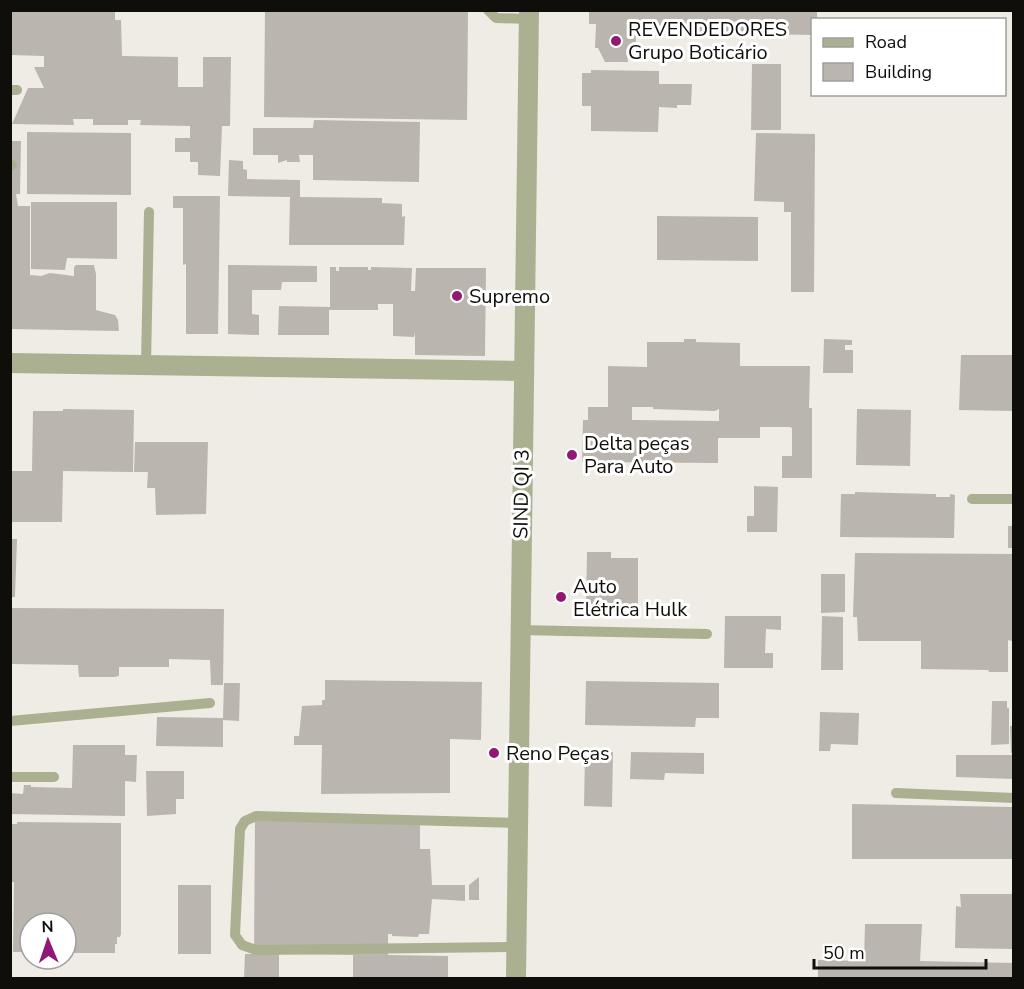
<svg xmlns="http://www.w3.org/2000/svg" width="1024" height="989" font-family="'Nunito Sans',sans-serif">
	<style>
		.building { fill: #bbb5af; fill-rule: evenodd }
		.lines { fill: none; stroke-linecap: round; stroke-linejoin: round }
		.lane { stroke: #abb090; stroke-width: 10 }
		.street { stroke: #abb090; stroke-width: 20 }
		.poi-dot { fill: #921875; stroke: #fff; stroke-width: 2 }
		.labels { text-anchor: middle; stroke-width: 6; stroke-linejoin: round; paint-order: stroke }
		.poi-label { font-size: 20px; fill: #0f0e0b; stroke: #fff; text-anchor: start }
		.street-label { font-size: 20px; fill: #0f0e0b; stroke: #fff }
	</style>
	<rect width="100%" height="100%" fill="#eeece4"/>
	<path class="building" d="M10,10h105v10h6l1,36 56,1v30h25v-30h28l-1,69h-8l-2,50 -22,-1v-13h-8v-10h-15v-14h15v-12l-50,-1 1,-5h-13v5h-35v-6h-20l1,6 -62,-1 16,-36h16l-10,-21h10v-11l-34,-1z
		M265,10h203l-1,110 -203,-3z
		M589,10h228v10h-5v15l-170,-3v-2l-6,1v17h-9l1,14h-23l-7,-14h-3l1,-24h-7z
		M752,64h29v66h-30z
		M591,70l68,1v13h33l-1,21h-14v3l-18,-1 -1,25 -67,-1v-25h-9v-33h9z
		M314,120l106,2 -1,60 -106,-2v-25h-14l1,7h-13v-2l-9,3v-8h-25v-27h60z
		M27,132l104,1v62l-104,-1z
		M756,133l59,1 -1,158h-23v-80h-7v-10l-30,-1z
		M10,141h11l-1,53h-4l2,12h12v69l11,1 9,-3 24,3v-9l2,-2h18l2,9v36l19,5 3,5 1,11 -109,-2z
		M229,160l14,1v8l4,1v9l53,1v17l82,1v5l20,1v13l3,-1 -1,29h-115l1,-48 -62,-1z
		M173,196h47l-2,138h-32v-70l-3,1v-57h-10z
		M31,202h86v57l-50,-1 -2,12 -34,-1z
		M657,216l101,1v44l-101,-1z
		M228,265l89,1v16h-35l-1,8h-29v24l7,1v20l-31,-1z
		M330,267h6v4h3v-4h29v3h3v-3l41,1 -1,23h4l1,-23h70l-1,88 -70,-1v-23l-1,5 -21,-1v-32h-15v6h-49v25h-51l1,-29 51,1z
		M684,339h12v3l44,1v23h70l-1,42h3v70h-30v-22h10v-28l-2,-1h-30v11h-42v25l-136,-1 1,-42h5v-13h20v-41l39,1v-25h37zM632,407h21v2l62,2 4,-2v12l-87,-1z
		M824,339l28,1v5h-7v5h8v23h-30z
		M961,355h53v56l-55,-1z
		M63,409l71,1 -1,62 -70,-1 -1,51h-52v-51h22l1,-60h30z
		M857,409l54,1 -1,56 -54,-1z
		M135,442h73l-2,72 -50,1 -1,-27h-8l1,-16h-14z
		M754,486l24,1 -1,45h-30v-16h7z
		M855,492l77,2h4v3h14v-3l5,1 -1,43 -114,-1 1,-43h14z
		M1008,526h6v22h-6z
		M10,539h7l-2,58h-5z
		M587,552h24v6h27v46h-52z
		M855,553l159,1v64h-2v23l-4,-1v32h-19l-1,-2 -67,-1v-28h-63l-1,-24h-4z
		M821,574h24v38l-24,1z
		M10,608l214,1 -1,76h-12l-1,-25 -41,-1v8h-50v9l-5,1h-35l-1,-12 -68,-1z
		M725,616h56v14l-15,-1 -1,24h8v15h-49z
		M822,616l21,1v53h-22z
		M325,680l157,2 -1,58 -31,-1v54l-129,1 1,-49h-28v-9h5l3,-30 20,-1v-5h3z
		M586,681l133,2v35h-23l-1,9 -110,-2z
		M224,683h16l-1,38 -16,-1v27l-67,-1 1,-29 66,1z
		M992,701h15v7h2v36l-18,1z
		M820,712l39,1 -1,32 -27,-1 -1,7h-11z
		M1010,726h4v27h-3z
		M73,745h52v10h12l-1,27 -11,-1v35l-115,-2v-21l13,1 1,-9h7v2l41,1z
		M589,751l24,1 -1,55 -28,-1 1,-50h4z
		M631,752l73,1v21l-39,-1 -1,7 -34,-1z
		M956,755h58v24l-58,-2z
		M146,771h38v28h-8v15l-29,2z
		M852,804l162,3v52h-162z
		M255,817l165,2v30h10l2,36h33v16l-33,-2 -3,35h-10l-1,3 -26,-1v-2h-4v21l60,1v22h-95v-23l-74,-1v24h-35l1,-24h9z
		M17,822l104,1v111l-1,3h-3v7h-2v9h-49v-30h-36v29h-17l1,-70h-4v-58h7z
		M479,877v23h-10v-15z
		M178,885h33v69h-33z
		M960,894h54v55l-59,-1 1,-42 5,1z
		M865,924h57l-2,37 94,2v15h-196v-18l46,1z"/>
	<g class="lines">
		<path class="lane" d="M488,10l8,8 33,1
			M10,90h7
			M10,165h2
			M146,365l3,-153
			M972,499h42
			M519,630l188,4
			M10,721l200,-18
			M10,777h44
			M896,793l118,5
			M516,947l-260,3 -14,-5 -7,-10 5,-106 5,-8 11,-5 261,7"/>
		<path class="street" d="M10,363l513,8
			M516,978l13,-968"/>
	</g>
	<g class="poi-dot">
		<circle cx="616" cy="41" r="6"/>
		<circle cx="457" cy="296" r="6"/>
		<circle cx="572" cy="455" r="6"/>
		<circle cx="561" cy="597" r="6"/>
		<circle cx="494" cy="753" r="6"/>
	</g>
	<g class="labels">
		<g class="poi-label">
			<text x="628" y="36">REVENDEDORES<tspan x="628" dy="23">Grupo Boticário</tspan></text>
			<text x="469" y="303">Supremo</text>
			<text x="584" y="450">Delta peças<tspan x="584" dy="23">Para Auto</tspan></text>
			<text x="573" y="593">Auto<tspan x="573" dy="23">Elétrica Hulk</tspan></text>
			<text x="506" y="760">Reno Peças</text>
		</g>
		<g class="street-label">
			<text transform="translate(521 494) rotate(-89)" y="7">SIND QI 3</text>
		</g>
	</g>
	<rect width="1024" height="989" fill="none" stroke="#0f0e0b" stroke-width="24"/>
	<rect x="811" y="18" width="195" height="78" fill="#ffffff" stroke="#9f9f9d" stroke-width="1.5"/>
	<rect x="823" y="38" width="30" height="9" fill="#abb090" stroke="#9f9f9d" stroke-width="1.5"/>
	<text x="865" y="48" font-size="18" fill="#0f0e0b">Road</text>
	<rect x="823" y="63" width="30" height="18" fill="#bbb5af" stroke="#9f9f9d" stroke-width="1.5"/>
	<text x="865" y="78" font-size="18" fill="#0f0e0b">Building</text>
	<g transform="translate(48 941) rotate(358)"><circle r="28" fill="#ffffff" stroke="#9f9f9d" stroke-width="1.5"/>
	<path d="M0-4.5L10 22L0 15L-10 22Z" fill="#921875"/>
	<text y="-9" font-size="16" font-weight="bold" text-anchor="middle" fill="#0f0e0b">N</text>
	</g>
	<path d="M814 959v9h172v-9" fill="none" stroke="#0f0e0b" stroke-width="3"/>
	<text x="823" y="959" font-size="18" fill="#0f0e0b" stroke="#ffffff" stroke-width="4.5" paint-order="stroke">50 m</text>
</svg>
